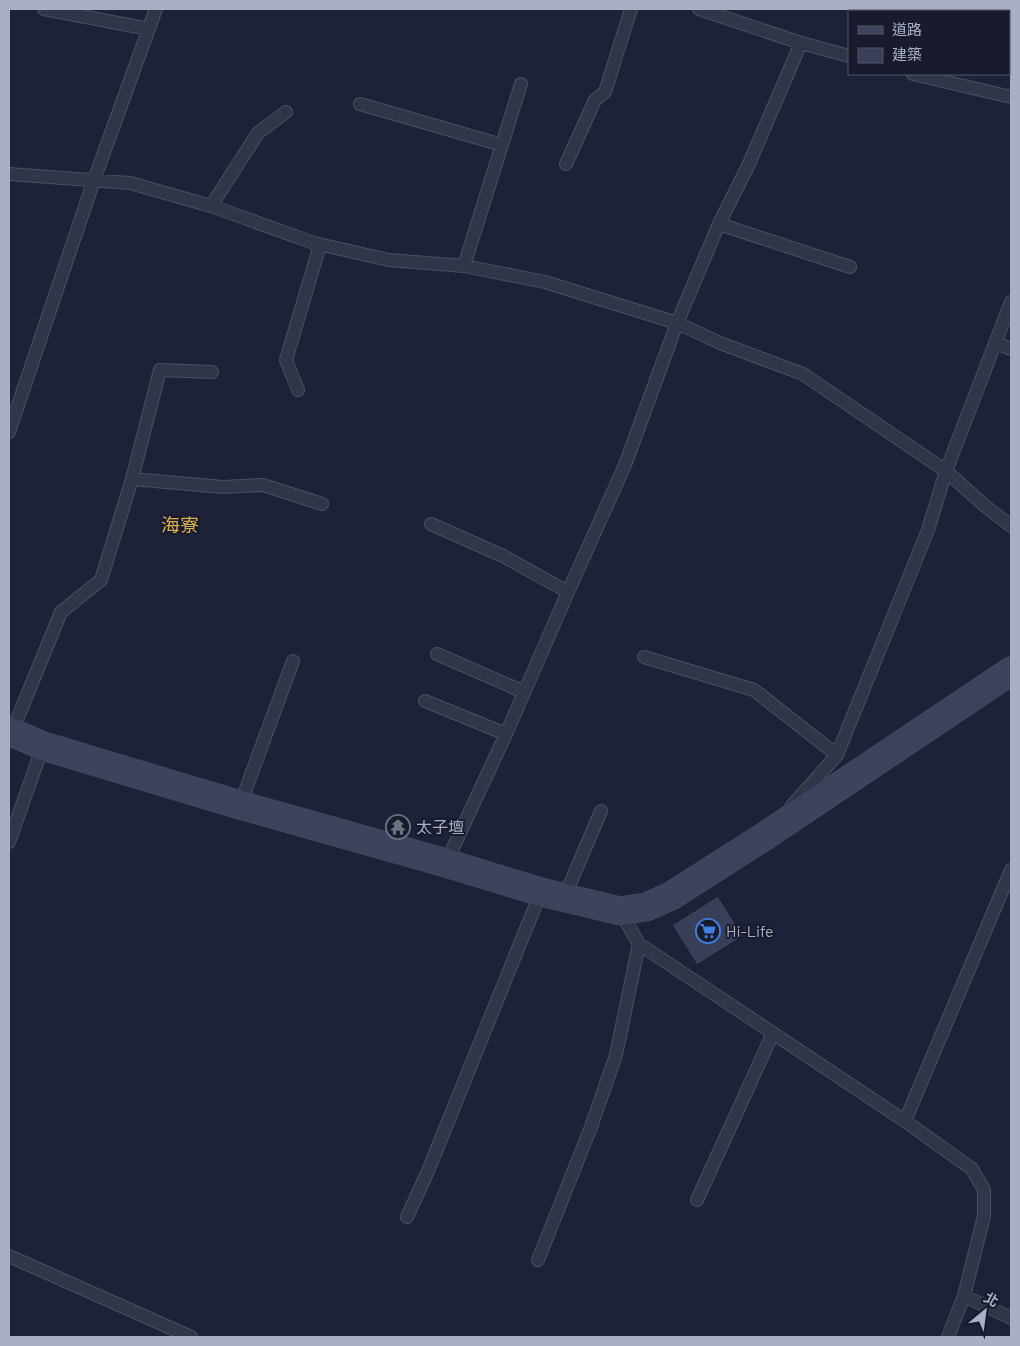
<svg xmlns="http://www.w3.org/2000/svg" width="1020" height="1346" font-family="Barlow,'Noto Sans TC',sans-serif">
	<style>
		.building { fill: #393f58; stroke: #191d2f }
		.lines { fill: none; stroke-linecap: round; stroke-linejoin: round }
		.lane-casing { stroke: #4c4f63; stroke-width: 14 }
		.secondary-casing { stroke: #4c4f63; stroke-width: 29 }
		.lane { stroke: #313548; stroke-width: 12 }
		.secondary { stroke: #3f425c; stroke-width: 28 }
		.labels { text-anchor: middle; stroke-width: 4; stroke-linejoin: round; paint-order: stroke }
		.poi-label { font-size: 16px; fill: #abafc5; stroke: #171b2c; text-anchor: start }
		.quarter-label { font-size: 19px; fill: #dbb051; stroke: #171b2c }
	</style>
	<rect width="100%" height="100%" fill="#1e2238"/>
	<path class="building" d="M718,896l25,40 -46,29 -25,-40z"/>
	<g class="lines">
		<defs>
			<path id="lane" d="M44,9l105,20
				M699,9l102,34 48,13
				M913,74l98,23
				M360,104l142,41
				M566,164l29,-64 10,-8 26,-83
				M9,174l121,9 81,23 103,37 75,17 75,6 81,16 132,41 43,20 83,31 143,97 39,35 26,20
				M211,206l47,-73 28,-21
				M719,224l131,43
				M464,266l57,-182
				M996,343l15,6
				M298,390l-12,-30 34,-115
				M9,432l85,-252 62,-171
				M132,479l91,8 40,-2 59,19
				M431,524l72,32 65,36
				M437,654l87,38
				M644,657l110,33 83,65
				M425,701l81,33
				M12,732l49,-120 40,-32 31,-101 28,-109 52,2
				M240,805l53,-144
				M791,807l46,-52 91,-225 18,-59 65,-169
				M9,842l34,-96
				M446,863l60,-129 62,-142 57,-127 52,-142 42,-99 29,-58 53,-123
				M564,898l37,-87
				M620,911l19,33 266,177 67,48 12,21v26l-20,80 -16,41
				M905,1121l106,-251
				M697,1200l76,-167
				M407,1217l21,-46 113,-279
				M9,1256l182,81
				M538,1260l53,-133 25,-72 23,-111
				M964,1296l47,22"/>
			<path id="secondary" d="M9,731l34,15 197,59 206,58 95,29 79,19 26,-4 25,-11 94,-60 246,-165"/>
		</defs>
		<use href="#lane" class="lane-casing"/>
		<use href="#secondary" class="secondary-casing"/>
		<use href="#lane" class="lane"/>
		<use href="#secondary" class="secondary"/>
	</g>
	<defs>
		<symbol id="temple-ring" viewBox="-11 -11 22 22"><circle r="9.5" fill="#171b2c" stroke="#6b7280" stroke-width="1.5"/><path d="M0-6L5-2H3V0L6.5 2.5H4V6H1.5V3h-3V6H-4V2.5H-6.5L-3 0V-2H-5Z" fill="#6b7280"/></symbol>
		<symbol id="supermarket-ring" viewBox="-11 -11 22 22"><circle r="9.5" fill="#171b2c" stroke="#3f7fe0" stroke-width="1.5"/><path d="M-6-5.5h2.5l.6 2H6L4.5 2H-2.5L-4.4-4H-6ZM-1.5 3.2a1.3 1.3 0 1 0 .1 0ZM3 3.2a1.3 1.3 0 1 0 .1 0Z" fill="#3f7fe0"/></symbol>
	</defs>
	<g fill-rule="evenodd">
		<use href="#temple-ring" x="384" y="813" width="28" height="28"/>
		<use href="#supermarket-ring" x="694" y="917" width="28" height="28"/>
	</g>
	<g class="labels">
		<g class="poi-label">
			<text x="416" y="833">太子壇</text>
			<text x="726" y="937">Hi-Life</text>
		</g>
		<g class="quarter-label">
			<text x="180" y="532">海寮</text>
		</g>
	</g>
	<rect width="1020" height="1346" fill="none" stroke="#abafc5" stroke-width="20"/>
	<rect x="848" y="10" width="162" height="65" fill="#171b2c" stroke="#525669"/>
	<rect x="858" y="26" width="25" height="8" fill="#3f425c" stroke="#525669"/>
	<text x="892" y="35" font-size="15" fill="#abafc5">道路</text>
	<rect x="858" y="48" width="25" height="15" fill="#393f58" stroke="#525669"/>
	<text x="892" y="60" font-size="15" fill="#abafc5">建築</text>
	<g transform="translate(985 1311) rotate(29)" stroke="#171b2c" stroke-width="4" paint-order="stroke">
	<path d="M0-4L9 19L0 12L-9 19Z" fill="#abafc5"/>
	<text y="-8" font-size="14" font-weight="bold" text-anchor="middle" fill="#abafc5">北</text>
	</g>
</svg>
